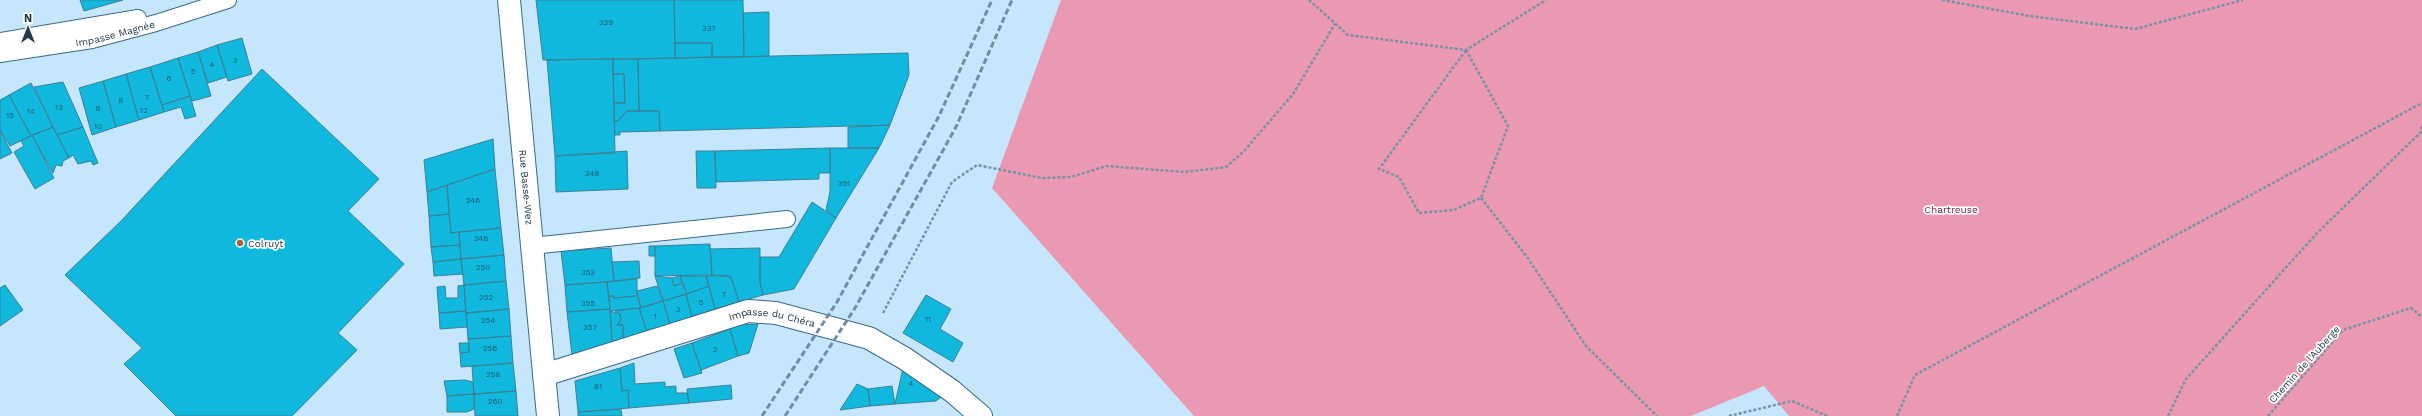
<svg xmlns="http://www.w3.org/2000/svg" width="2422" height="416" font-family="'Work Sans',sans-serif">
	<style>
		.green { fill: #eb99b2 }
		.building { fill: #10b8de; stroke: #3b8196 }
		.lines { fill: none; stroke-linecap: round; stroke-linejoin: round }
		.lane-casing { stroke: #376a8c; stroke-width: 18 }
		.street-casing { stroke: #376a8c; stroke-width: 24 }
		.path { stroke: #7792a5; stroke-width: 2.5; stroke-dasharray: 3 2; stroke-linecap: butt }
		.lane { stroke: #fff; stroke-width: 16 }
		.street { stroke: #fff; stroke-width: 22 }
		.rail { stroke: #728ca0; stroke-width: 3; stroke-dasharray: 6 3; stroke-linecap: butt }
		.poi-dot { fill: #a6672e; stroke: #fff; stroke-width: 1.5 }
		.labels { text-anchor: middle; stroke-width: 3.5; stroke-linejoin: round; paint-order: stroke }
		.number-label { font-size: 8px; fill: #1f596e }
		.street-label { font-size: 10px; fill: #243949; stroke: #fff }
		.park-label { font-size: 10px; fill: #6d1e3d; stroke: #fff }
		.poi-label { font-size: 10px; fill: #243949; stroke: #fff; text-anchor: start }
	</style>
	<rect width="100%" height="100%" fill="#c6e6fd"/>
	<path class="green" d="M1061,0h1361v416h-633l-25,-30 -73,30h-497l-202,-228z"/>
	<path class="building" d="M80,0h43l-39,11z
		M536,0h138l1,58 -132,2z
		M674,0h69l1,57h-32v-14h-37z
		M769,12v44l-25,1 -1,-44z
		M242,38l10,36 -24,7 -11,-36z
		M675,43h37v14l-37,1z
		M217,45l10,32 -19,6 -10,-31z
		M198,52l13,44 -19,5 -14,-43z
		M908,53l1,22 -19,50 -230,6 -1,-20h-20l-1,-52z
		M178,58l12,38 -28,9 -12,-38z
		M613,59l2,94 -60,3 -8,-96z
		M613,59h25l1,52h-12l-9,10h-4v-18h11l-1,-29h-11z
		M150,67l14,45 -25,8 -13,-46z
		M262,69l117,110 -31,32 56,53 -66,69 19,17 -65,66h-116l-52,-52 18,-16 -77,-73 56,-54z
		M126,74l13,46 -23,7 -13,-46z
		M613,74h11l1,29h-11z
		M103,81l13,46 -24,8 -13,-47z
		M63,82l20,45 -26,8 -23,-48z
		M31,83l22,44 -22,9 -22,-41z
		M9,95l22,41 -21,10 -10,-16v-30z
		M190,96l6,20 -11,3 -4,-12 -17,5 -2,-7z
		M627,111h32l1,20 -40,1v3h-5l-1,-14h4z
		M890,125l-11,23h-31v-21z
		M53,127l16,31 -6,3 -1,5 -6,-1 -3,8 -21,-38z
		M83,127l15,36 -5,2 -2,-4 -13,3 -5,-9 -4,3 -12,-23z
		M0,131l12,22 -12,6z
		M32,135l22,43 -19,11 -21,-37 10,-6 -3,-5z
		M493,139l2,30 -68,23 -3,-32z
		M830,148v25h-11v6l-103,3 -1,-31z
		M830,148h49l-43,70 -10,-8 4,-18z
		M627,151l1,38 -72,3 -1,-36z
		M696,151h19l1,37h-19z
		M495,169l6,59 -50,5 -4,-48z
		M447,185l2,29 -20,2 -2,-24z
		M812,202l24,16 -42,71 -31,6 -3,-13v-25h19z
		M449,214l2,19 8,-1 1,13 -29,2 -2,-31z
		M501,228l3,27 -43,4 -2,-27z
		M710,244l2,31 -57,1v-30z
		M460,245l1,14 -28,3 -2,-15z
		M649,246h6v10h-6z
		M611,248l3,33 -49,4 -4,-34z
		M760,248v34l3,13 -24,7 -8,-25 -19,-2 -2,-26z
		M504,255l2,26 -42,4 -3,-26z
		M461,259l2,15 -29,2 -1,-14z
		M639,261l1,17 -26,3 -2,-19z
		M726,275l5,2 8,25 -24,7 -9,-33z
		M655,276l17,2 2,8 8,-3 5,11 -24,7z
		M680,276l2,7 -8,3 -2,-8z
		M680,276h26l3,10 -22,8z
		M637,279v17l-23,2v-2h-5l-2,-14z
		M506,281l3,28 -43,4 -2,-28z
		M607,282l3,27 -43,3 -2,-27z
		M5,285l18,25 -23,16v-38z
		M464,285l2,26 -27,2 -2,-26 8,-1 1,12h12v-12z
		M657,286l6,15 -22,7 -4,-17z
		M709,286l6,23 -23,8 -6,-23z
		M686,294l6,23 -22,7 -7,-23z
		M926,295l25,14 -11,20 23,14 -10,19 -50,-29z
		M609,296h5v2l23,-2 4,12 -31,3z
		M663,301l7,23 -23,8 -8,-24z
		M639,308l8,24 -24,8v-15h-6l4,-5 -1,-6 -5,-3z
		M509,309l2,27 -43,3 -2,-26z
		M610,309l2,34 -40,12 -5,-43z
		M466,311l1,16 -27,2 -1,-16z
		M610,311l10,3 1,6 -4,5h6v15l-11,3z
		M758,324l-9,29 -11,3 -8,-27 8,-4z
		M730,329l8,27 -37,14 -9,-27z
		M511,336l2,27 -52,4 -1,-14 9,-1 -1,-13z
		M459,343h10v9l-9,1z
		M692,343l10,30 -18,5 -10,-29z
		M513,363l3,28 -42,3 -2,-28z
		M634,363l1,21 30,-2v5l11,-1v7h11l2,10 -60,5 -1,-18 -6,1 -2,-23z
		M620,368l2,23 6,-1 1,18 -51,4 -3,-31z
		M903,368l38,29 -5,4 -41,3z
		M465,380l8,2 1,12 -27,2 -3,-15z
		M857,384l11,5 2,17 -30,4z
		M731,385l1,14 -43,4 -2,-14z
		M892,386l3,18 -25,2 -2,-17z
		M516,391l2,25h-43l-1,-22z
		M474,394v15l-7,3h-20v-16z
		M621,409l1,7h-44v-4z"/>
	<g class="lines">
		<defs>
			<g id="lane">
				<path d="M0,41l138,-23"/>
				<path id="s1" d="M0,54l92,-14 64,-17 72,-23"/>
				<path d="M532,246l255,-27"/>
			</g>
			<g id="street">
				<path id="s2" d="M509,0l39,416"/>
				<path id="s3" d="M544,375l204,-64 28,2 93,25 35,20 48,33 29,25"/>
			</g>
		</defs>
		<use href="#lane" class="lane-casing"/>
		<use href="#street" class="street-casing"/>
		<path class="path" d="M1309,0l39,35 118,15 80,-50
			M1942,0l88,16 105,13 108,-29
			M1466,50l42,76 -27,72 -28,12 -34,3 -20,-36 -20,-8z
			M1481,198l46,59 59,89 71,70
			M883,313l69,-131 25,-17 65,13 29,-1 35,-11 79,6 41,-5 18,-16 49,-57 42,-70
			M1729,416l63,-15 35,15
			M1897,416l18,-41 507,-272
			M2168,416l18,-37 131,-146 104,-101 1,-8
			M2268,416l75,-86 68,-22 11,9"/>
		<use href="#lane" class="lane"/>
		<use href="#street" class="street"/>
		<path class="rail" d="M762,416l75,-114 102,-186 53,-116
			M785,416l70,-108 101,-181 56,-127"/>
	</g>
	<circle class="poi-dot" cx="240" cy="243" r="4"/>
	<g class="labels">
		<g class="number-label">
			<text x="606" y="25">339</text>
			<text x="709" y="31">337</text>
			<text x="235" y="63">3</text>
			<text x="212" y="67">4</text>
			<text x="193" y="74">5</text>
			<text x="169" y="81">6</text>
			<text x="147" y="100">7</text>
			<text x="121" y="103">8</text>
			<text x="59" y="110">13</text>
			<text x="98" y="111">9</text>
			<text x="144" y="113">12</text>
			<text x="31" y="114">14</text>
			<text x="10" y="118">15</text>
			<text x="98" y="129">10</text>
			<text x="592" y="176">349</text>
			<text x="844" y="186">351</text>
			<text x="473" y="203">246</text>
			<text x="481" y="241">248</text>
			<text x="483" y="270">250</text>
			<text x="588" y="275">353</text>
			<text x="724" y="297">7</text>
			<text x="486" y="300">252</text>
			<text x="701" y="305">5</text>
			<text x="588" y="306">355</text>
			<text x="678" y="312">3</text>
			<text x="655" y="319">1</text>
			<text x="928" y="322">11</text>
			<text x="488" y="323">254</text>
			<text x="590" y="330">357</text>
			<text x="490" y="351">256</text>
			<text x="715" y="352">2</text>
			<text x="493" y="377">258</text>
			<text x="911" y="386">4</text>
			<text x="598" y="389">81</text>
			<text x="495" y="404">260</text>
		</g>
		<g class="street-label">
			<text dy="4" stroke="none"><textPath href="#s1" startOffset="117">Impasse Magnée</textPath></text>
			<text dy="4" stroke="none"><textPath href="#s2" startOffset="188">Rue Basse-Wez</textPath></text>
			<text dy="4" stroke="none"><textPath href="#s3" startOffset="238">Impasse du Chéra</textPath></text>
			<text transform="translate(2304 364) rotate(-48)" y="4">Chemin de l'Auberge</text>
		</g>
		<g class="park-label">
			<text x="1951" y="213">Chartreuse</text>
		</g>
		<g class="poi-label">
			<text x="248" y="247">Colruyt</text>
		</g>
	</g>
	<g transform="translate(28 28)" stroke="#ffffff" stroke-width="3" paint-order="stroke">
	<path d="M0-3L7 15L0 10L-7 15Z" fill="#243949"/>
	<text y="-6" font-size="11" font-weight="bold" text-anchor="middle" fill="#243949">N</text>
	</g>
</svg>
